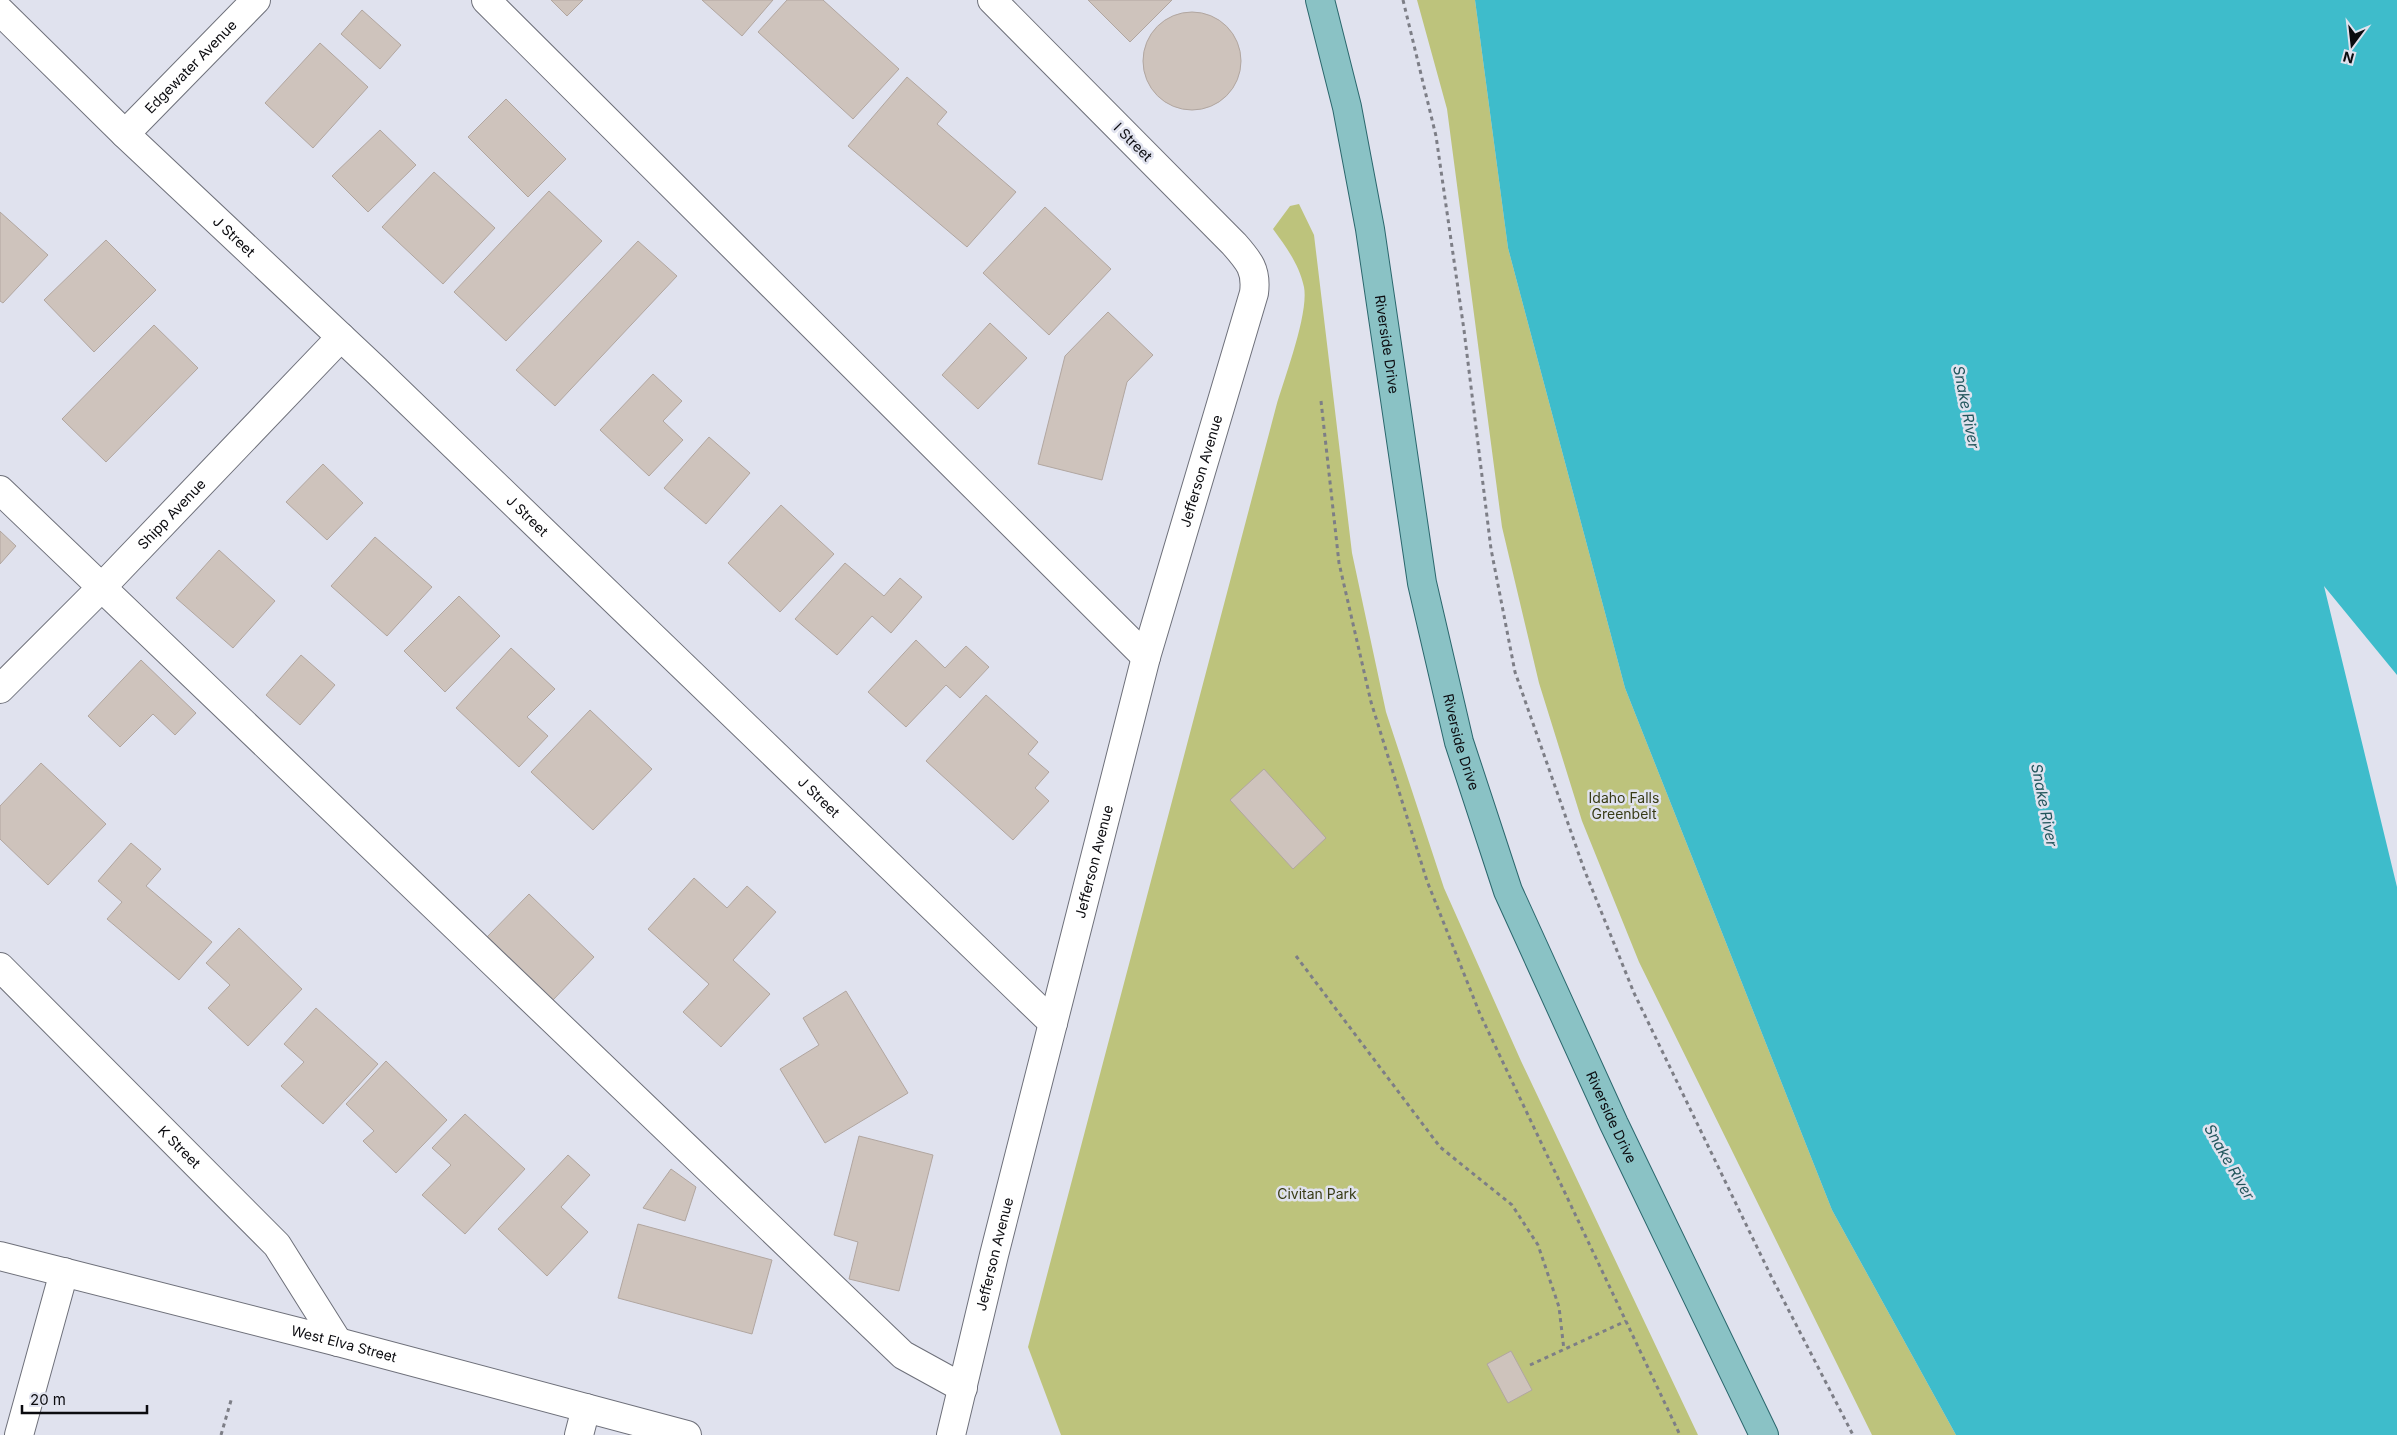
<svg xmlns="http://www.w3.org/2000/svg" width="2397" height="1435" font-family="Inter,sans-serif">
	<style>
		.green { fill: #bdc37c }
		.water { fill: #3ebccb }
		.building { fill: #cec3bc; stroke: #b1a6a0 }
		.lines { fill: none; stroke-linecap: round; stroke-linejoin: round }
		.minor-casing { stroke: #6e707a; stroke-width: 30 }
		.major-casing { stroke: #2b676d; stroke-width: 30 }
		.path { stroke: #7d7e86; stroke-width: 3; stroke-dasharray: 4 4; stroke-linecap: butt }
		.minor { stroke: #fff; stroke-width: 28 }
		.major { stroke: #8ac2c5; stroke-width: 28 }
		.labels { text-anchor: middle; stroke-width: 5; stroke-linejoin: round; paint-order: stroke }
		.street-label { font-size: 14px; fill: #0b0b0f; stroke: #e0e2ee }
		.park-label { font-size: 14px; fill: #383b16; stroke: #e0e2ee }
		.water-label { font-size: 15px; font-style: italic; fill: #22565c; stroke: #e0e2ee }
	</style>
	<rect width="100%" height="100%" fill="#e0e2ee"/>
	<path class="green" d="M1417,0h58l33,248 117,440 207,522 124,225h-84l-233,-473 -57,-141 -43,-138 -37,-156 -55,-418z
		M1299,204l15,31 38,318 34,159 58,176 77,173 177,374h-637l-33,-88 248,-940c8,-28 33,-93 28,-120 -5,-23 -18,-40 -31,-58l17,-23z"/>
	<path class="water" d="M1475,0h922v675l-73,-89 73,301v548h-441l-124,-225 -207,-522 -117,-440z"/>
	<path class="building" d="M551,0h32l-16,16z
		M702,0h71l-31,36z
		M787,0h36l76,69 -46,50 -95,-87z
		M1088,0h84l-42,42z
		M362,10l39,35 -21,24 -39,-35z
		M1143 61a49 49 0 1 1 98 0a49 49 0 1 1-98 0Z
		M320,43l48,44 -55,61 -48,-45z
		M907,77l40,35 -10,12 79,68 -49,55 -119,-101z
		M506,99l60,60 -38,38 -60,-60z
		M380,130l36,35 -48,47 -36,-36z
		M434,172l61,56 -52,56 -61,-57z
		M549,191l53,50 -96,100 -52,-49z
		M1045,207l66,62 -62,66 -66,-62z
		M0,212l48,43 -45,48 -3,-2z
		M106,240l50,50 -62,62 -50,-52z
		M638,241l39,35 -122,130 -39,-36z
		M1108,312l45,43 -26,27 -25,98 -64,-16 27,-108z
		M990,323l37,35 -49,51 -36,-34z
		M154,325l44,43 -92,94 -44,-43z
		M653,374l29,27 -19,20 20,19 -34,36 -49,-46z
		M709,437l41,36 -44,51 -42,-36z
		M323,464l40,39 -36,37 -41,-38z
		M781,505l53,49 -54,58 -52,-49z
		M0,531l16,15 -16,18z
		M375,537l57,50 -45,49 -56,-50z
		M219,550l56,51 -42,47 -57,-50z
		M845,563l39,33 16,-18 22,19 -31,36 -19,-17 -35,39 -42,-36z
		M459,596l41,40 -55,56 -41,-41z
		M916,640l29,28 21,-22 23,21 -29,31 -14,-13 -40,42 -38,-35z
		M511,648l44,41 -28,28 21,19 -29,31 -63,-59z
		M301,655l34,30 -35,40 -34,-30z
		M141,660l55,53 -21,22 -22,-21 -33,33 -32,-31z
		M986,695l52,47 -10,12 21,18 -14,16 14,13 -36,39 -87,-79z
		M590,710l62,59 -59,61 -62,-58z
		M41,763l65,61 -58,61 -48,-46v-33z
		M1264,769l62,69 -33,31 -63,-69z
		M131,843l30,26 -15,17 66,56 -33,38 -72,-61 15,-17 -24,-21z
		M694,878l33,30 20,-22 29,26 -43,48 37,34 -49,53 -38,-35 26,-28 -61,-55z
		M529,894l65,63 -41,43 -66,-63z
		M239,928l63,61 -54,57 -40,-38 22,-23 -24,-22z
		M846,991l62,102 -83,50 -45,-74 39,-24 -16,-27z
		M316,1008l62,56 -55,60 -42,-38 23,-24 -20,-18z
		M386,1061l61,59 -51,53 -33,-32 11,-10 -28,-27z
		M465,1114l60,55 -60,65 -43,-39 29,-30 -19,-17z
		M859,1136l74,19 -34,136 -50,-12 9,-37 -24,-7z
		M568,1155l22,20 -29,32 27,25 -41,44 -49,-47z
		M671,1169l25,18 -11,34 -42,-13z
		M638,1224l134,36 -20,74 -134,-36z
		M1511,1351l21,39 -24,13 -21,-39z"/>
	<g class="lines">
		<defs>
			<g id="minor">
				<path d="M486,0l660,657"/>
				<path id="s1" d="M0,11l125,123 251,236 677,653"/>
				<path id="s2" d="M125,134l131,-134"/>
				<path d="M0,490l903,865 60,33"/>
				<path id="s3" d="M0,689l102,-102 239,-250"/>
				<path id="s4" d="M0,967l277,278 61,97"/>
				<path id="s5" d="M0,1256l338,86 349,93"/>
				<path d="M19,1435l45,-163"/>
				<path d="M579,1435l7,-27"/>
				<path id="s6" d="M951,1435l43,-180 152,-598 108,-364c3,-23 -5,-32 -20,-49l-242,-244"/>
			</g>
			<g id="major">
				<path id="s7" d="M1320,0l27,107 23,122 52,354 37,159 49,149 106,233 150,311"/>
			</g>
		</defs>
		<use href="#minor" class="minor-casing"/>
		<use href="#major" class="major-casing"/>
		<path class="path" d="M1403,0l33,136 28,194 27,219 24,123 69,197 50,124 137,283 82,159
			M1321,401l18,162 32,139 56,179 53,133 200,421
			M1296,956l144,191 72,58 26,40 21,62 5,43
			M1530,1365l96,-44
			M221,1435l11,-38"/>
		<use href="#minor" class="minor"/>
		<use href="#major" class="major"/>
	</g>
	<g class="labels">
		<g class="street-label">
			<text dy="5" stroke="none"><textPath href="#s2" startOffset="94">Edgewater Avenue</textPath></text>
			<text transform="translate(1133 142) rotate(45)" y="5">I Street</text>
			<text dy="5" stroke="none"><textPath href="#s1" startOffset="325">J Street</textPath></text>
			<text dy="5" stroke="none"><textPath href="#s7" startOffset="351">Riverside Drive</textPath></text>
			<text dy="5" stroke="none"><textPath href="#s6" startOffset="996">Jefferson Avenue</textPath></text>
			<text dy="5" stroke="none"><textPath href="#s3" startOffset="245">Shipp Avenue</textPath></text>
			<text dy="5" stroke="none"><textPath href="#s1" startOffset="730">J Street</textPath></text>
			<text dy="5" stroke="none"><textPath href="#s7" startOffset="756">Riverside Drive</textPath></text>
			<text dy="5" stroke="none"><textPath href="#s1" startOffset="1135">J Street</textPath></text>
			<text dy="5" stroke="none"><textPath href="#s6" startOffset="591">Jefferson Avenue</textPath></text>
			<text dy="5" stroke="none"><textPath href="#s7" startOffset="1161">Riverside Drive</textPath></text>
			<text dy="5" stroke="none"><textPath href="#s4" startOffset="254">K Street</textPath></text>
			<text dy="5" stroke="none"><textPath href="#s6" startOffset="186">Jefferson Avenue</textPath></text>
			<text dy="5" stroke="none"><textPath href="#s5" startOffset="355">West Elva Street</textPath></text>
		</g>
		<g class="park-label">
			<text x="1624" y="803">Idaho Falls<tspan x="1624" dy="16">Greenbelt</tspan></text>
			<text x="1317" y="1199">Civitan Park</text>
		</g>
		<g class="water-label">
			<text transform="translate(1966 407) rotate(79)" y="5">Snake River</text>
			<text transform="translate(2044 805) rotate(79)" y="5">Snake River</text>
			<text transform="translate(2229 1162) rotate(60)" y="5">Snake River</text>
		</g>
	</g>
	<g transform="translate(2352 45) rotate(195)" stroke="#e0e2ee" stroke-width="4" paint-order="stroke">
	<path d="M0-4L9 19L0 12L-9 19Z" fill="#0b0b0f"/>
	<text y="-8" font-size="14" font-weight="bold" text-anchor="middle" fill="#0b0b0f">N</text>
	</g>
	<path d="M22 1405v8h125v-8" fill="none" stroke="#0b0b0f" stroke-width="2.5"/>
	<text x="30" y="1405" font-size="15" fill="#0b0b0f" stroke="#e0e2ee" stroke-width="4" paint-order="stroke">20 m</text>
</svg>
